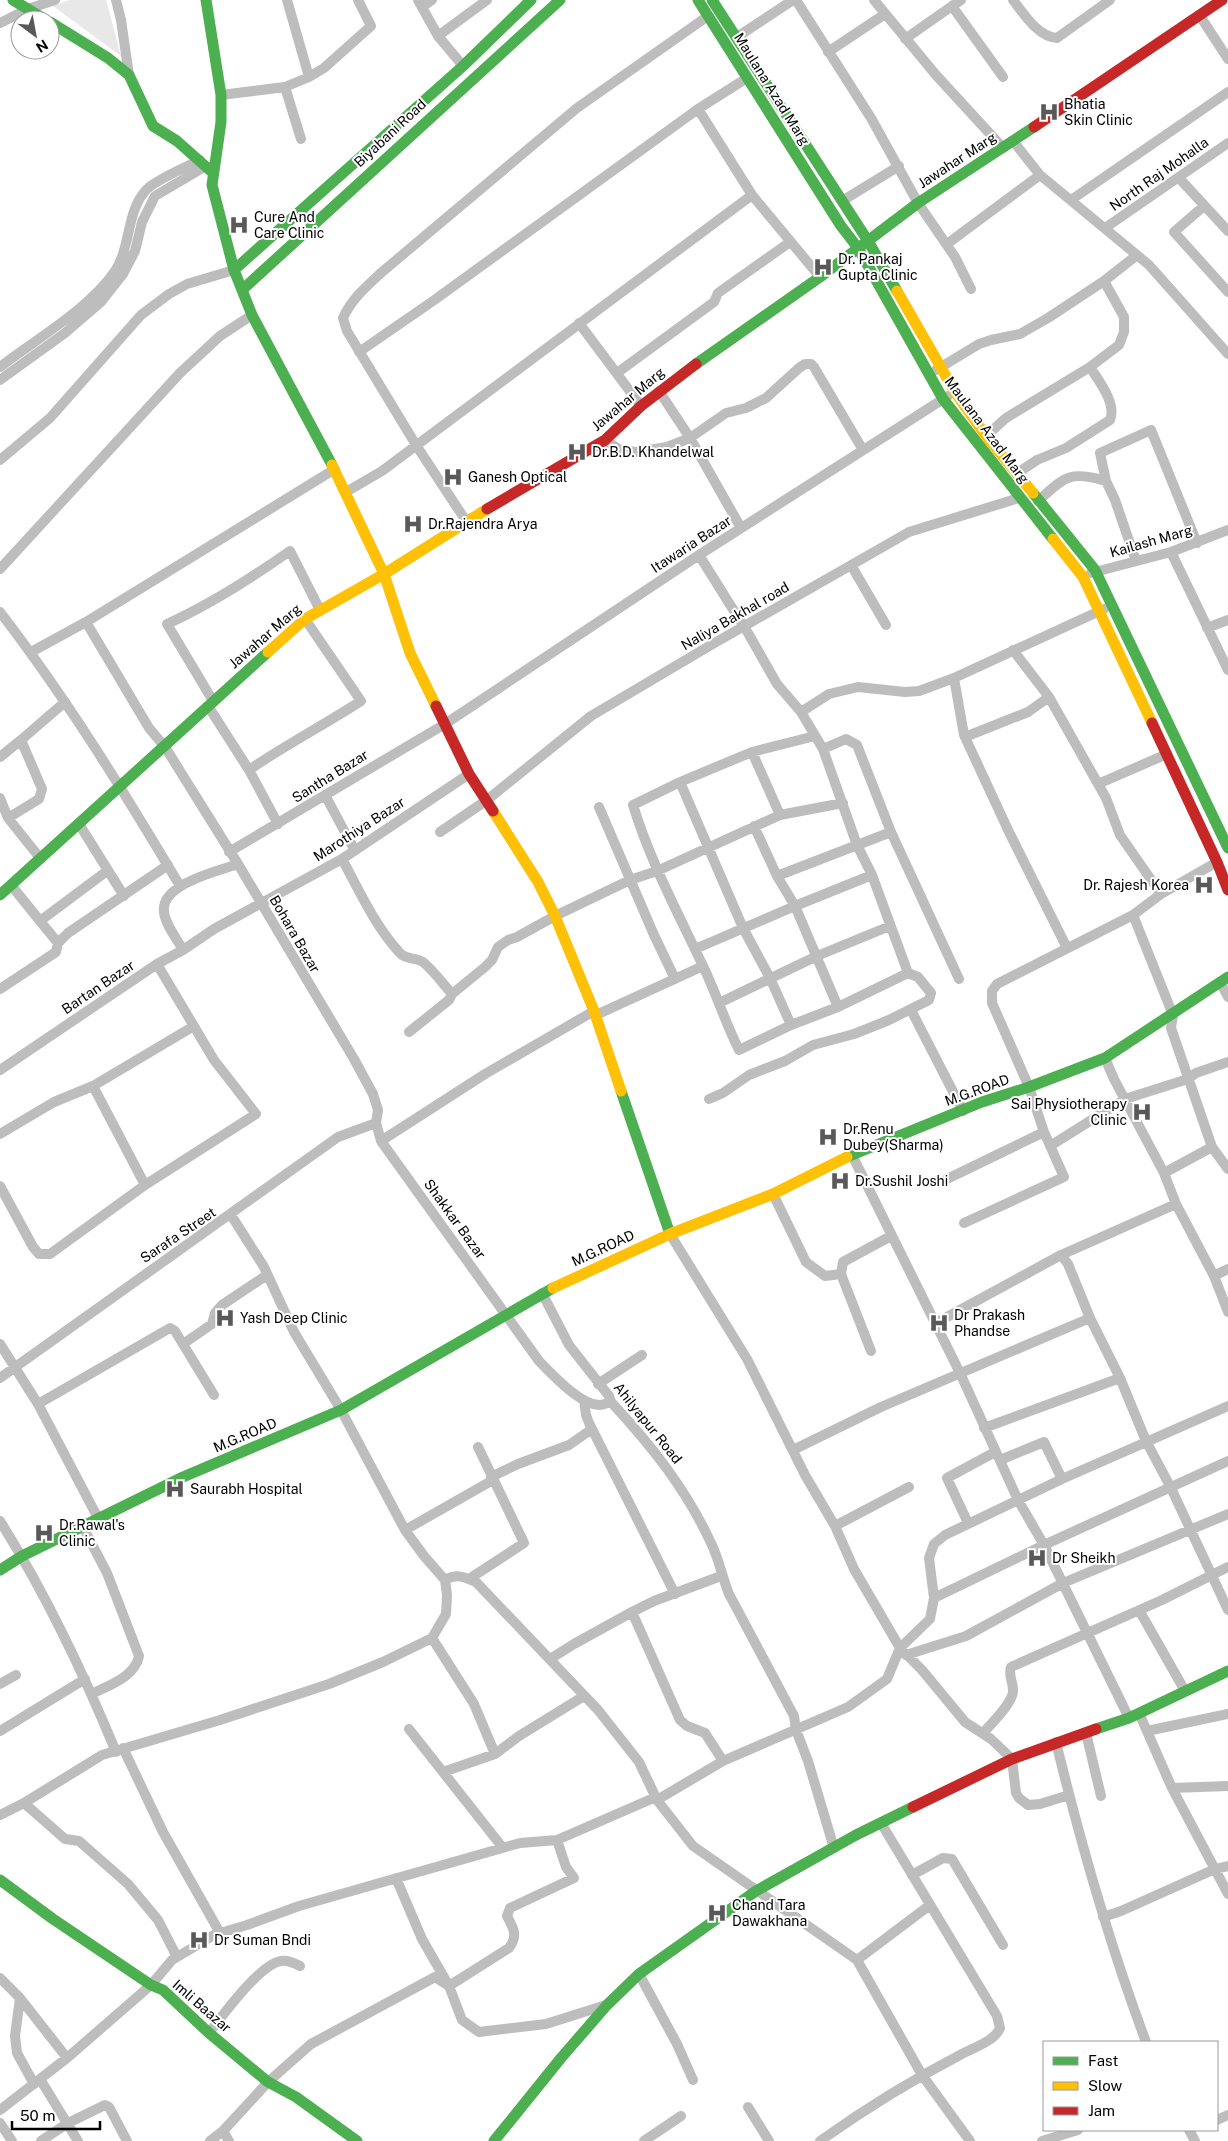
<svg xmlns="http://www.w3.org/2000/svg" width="1228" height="2141" font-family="'Public Sans',sans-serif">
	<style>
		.green { fill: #e8e8e8 }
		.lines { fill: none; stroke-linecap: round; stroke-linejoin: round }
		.street { stroke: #bdbdbd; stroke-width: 10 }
		.fast { stroke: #4caf50; stroke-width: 11 }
		.slow { stroke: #ffc107; stroke-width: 11 }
		.jam { stroke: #c62828; stroke-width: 11 }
		.labels { text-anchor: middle; stroke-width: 4; stroke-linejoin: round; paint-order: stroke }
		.street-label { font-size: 14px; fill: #000; stroke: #fff }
		.poi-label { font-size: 14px; fill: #000; stroke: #fff; text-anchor: start }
	</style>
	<rect width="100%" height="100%" fill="#fff"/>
	<path class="green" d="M69,0h37l15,56 -68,-50z"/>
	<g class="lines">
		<path class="street" d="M116,0l5,20 8,55
			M287,0l22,77
			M418,0l20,36 25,30
			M796,0l75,118 47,85 37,54 16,32
			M874,0l62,75 67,73
			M961,0l-9,6 51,71
			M1013,0c11,14 25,37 44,38l53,-38
			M422,7l10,-7
			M1200,16l28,43
			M0,23l28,-14 27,-9
			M438,36l49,-36
			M737,37l56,-37
			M905,39l47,-33
			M828,52l57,-38
			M285,87l16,52
			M221,95l64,-8 24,-10 15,-9 47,-42 -13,-26
			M698,109l54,86 68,82
			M1013,141l27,34 109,90 79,89
			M1179,178l49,53
			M1071,200l157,-108
			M842,201l57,-35
			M1204,206l-30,26 54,60
			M1105,228l123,-85
			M947,244l93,-69
			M579,323l62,83
			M359,352l74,-51 265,-192 49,-31
			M0,367c36,-28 89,-58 115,-96 16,-24 11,-59 31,-81 9,-10 40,-23 54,-30
			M936,370l43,-26 12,-4 29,-6 28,-16 56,-37 33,-26
			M617,373l97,-71 4,-9 72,-51
			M0,380l65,-47 36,-31 22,-28 12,-23 7,-29 13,-26 51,-30
			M659,391l31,47 51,90
			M986,436l20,-18 84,-51 29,-22 5,-13v-15l-20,-36
			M605,440l15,10 16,2 31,-5 23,-9 36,-25 20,-5 20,-10 33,-30 6,-4h6l3,3 49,83
			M0,460l50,-42 91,-103 28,-21 18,-10 47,-14
			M1016,474l21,-14 29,-12 44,-28c7,-17 -12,-40 -20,-53
			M1106,481l9,19 21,61
			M346,492l36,-21 370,-276
			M1038,501c27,-24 31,-31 68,-20l-6,-28 51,-23 46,113
			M466,521l-50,-76 -69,-114 -4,-13c9,-20 24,-32 39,-46l195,-164 131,-92
			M1171,552l57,118
			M699,555l45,72
			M851,565l35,60
			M0,569l180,-196 40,-37 32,-21
			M1091,573l80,-21 57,-22
			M0,612c67,87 124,180 180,274
			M86,622l63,106 16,19 73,117 116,195 19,35 5,16 -2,13 5,18 158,220c14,14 40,43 60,44 4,0 8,-2 12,-3
			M1207,628l21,-8
			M1013,650l36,47 57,101 14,37 41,59
			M31,652l55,-30 249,-153
			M954,678l10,57 45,97 58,116
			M213,701l-46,-77c44,-20 83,-45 123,-73l30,59
			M208,706l41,64 29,54
			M801,712l28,-18 29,-7 47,5 14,-1 35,-13 150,-69
			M815,736l-63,16 -72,30 -47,23c17,56 45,108 70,161 13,27 22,56 36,84l52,-25 47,-18 70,-34
			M965,737l63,-25 21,-15
			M21,740l44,-38
			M823,749l23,-10 11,6 34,87 68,147
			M752,752l28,63
			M0,757l21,-17 21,49 -3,10 -31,19
			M249,770c36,-25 75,-45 112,-69l-56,-82
			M680,782l63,146 27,50 21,47
			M1098,784l69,-30
			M325,795l29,54
			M0,798l8,20 32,40
			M599,807l55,128 21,44
			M79,824l45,72
			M754,826l23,50 18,30 43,101
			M440,832l47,-32 104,-84 120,-71 198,-113 110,-34
			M229,852l216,-128 254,-169 249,-159
			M342,859c17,31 33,67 57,93 6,8 16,5 24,10 11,9 20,22 29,32l-3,6 -40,32
			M1217,862l-56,32 -28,21 40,100 -2,13 41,119 16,22
			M777,876l114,-44
			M11,885l29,36
			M58,943l-18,-22 67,-50
			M695,949l100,-43 77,-31
			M183,950c-6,-11 -18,-26 -19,-38 -4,-28 54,-41 74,-48
			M1220,982l8,15
			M0,989l56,-37 2,-9 10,-10 100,-68
			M452,994l33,-27 7,-7 6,-13 10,-7 9,-3 38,-21 75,-36 27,-9 123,-56 63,-12
			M719,1003l98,-47 73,-30
			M913,1008l-1,4 51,99
			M596,1015l107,-49
			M1105,1058l9,21 50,94 12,31 38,72 14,36
			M0,1070l157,-106 26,-14 31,-21 128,-70 127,-85
			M93,1086l52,99
			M709,1099l14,-6 26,-18 36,-14 28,-16 41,-11 35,-14 40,-20 2,-7 -13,-16 -10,-4 -36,-98 -15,-30 -34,-96 -22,-37 -24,-28 -33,-58
			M0,1134l54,-32 39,-16 101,-60
			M381,1141l104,-67 109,-63
			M1050,1146l75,-47 63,-20 8,-6 32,-11
			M852,1155l108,218 58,127 26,45 85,173
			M1164,1173l48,-26
			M947,1179l97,-47
			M0,1186l33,61 6,7h11l95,-69 111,-71 -42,-54 -57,-96
			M773,1194l33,68 19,14 16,-2
			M964,1223l100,-46 -20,-45 -15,-45 -37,-84v-12l5,-7 136,-69
			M670,1234l77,125 58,116 30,51 19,43 46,79 22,22 43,52 26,17 21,20 4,34 3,5 9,7 12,-1 29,-9
			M1061,1255l7,9 22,54 30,60 26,63 25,47 57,122
			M1214,1276l14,-7
			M542,1293l27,52 40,51 2,6c40,43 75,87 100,141 8,16 11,34 18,51l65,122 2,14 12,31 26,87
			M936,1323l125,-68 115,-51
			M0,1344l38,60 61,116
			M183,1344l29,-20 3,-11 7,-8 45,-30
			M871,1351l-30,-77 2,-12 48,-26
			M0,1378l338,-241 38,-14
			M598,1384l44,-29
			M584,1400l2,15 3,8 86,171
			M38,1404l132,-76 5,3 39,64
			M984,1428l136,-50
			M793,1450l88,-43 209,-89
			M1000,1460l44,-18 18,37
			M491,1477l27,-13 51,-19 23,-16
			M0,1521c46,73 83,151 116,231
			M968,1523l-21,-45 48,-26
			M835,1526l74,-39
			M83,1527l24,46 32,83c-4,21 -30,29 -47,38
			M405,1530l88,-50
			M469,1579l55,-36 -46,-96
			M445,1580c12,-7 19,-3 31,2l122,128 41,52 18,38 36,46 164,114 65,115 48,66
			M934,1598l110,-53 184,-84
			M1139,1610l46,81
			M632,1612l48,108 7,6 18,7 18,28
			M432,1638l42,66 21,50
			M906,1655l60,-19 97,-53 165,-69
			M550,1659l24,-15 58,-32 22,-11 67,-25
			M0,1684l16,-9
			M1139,1713l33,75 56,106
			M409,1729l94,119
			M0,1731l85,-52
			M1147,1731l81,-17
			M983,1733c8,-9 31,-31 30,-43 0,-8 -5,-15 -2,-23l151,-67 66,-33
			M1086,1733l15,63
			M1056,1742c25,103 53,201 90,300
			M123,1748l40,84 57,101
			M443,1772l52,-18 24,-18 65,-40
			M1172,1788l56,-2
			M657,1800l66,-39 125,-54 39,-28 13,-31 30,-29 4,-21 -5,-40 5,-14 11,-9 117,-56 166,-73
			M24,1803l41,36 14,2 49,43 30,36 19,37
			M0,1815l24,-12 78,-48 118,-35 109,-36 54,-22 49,-24 14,-24 1,-19 -2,-15 -21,-24 -19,-26 -64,-120 -47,-78 -30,-65 -33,-52
			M912,1875l31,-17 9,1 51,86
			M396,1878l26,61 27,47 13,34 17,12 67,-8 60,-19
			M1103,1917l18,-6 94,-42 13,-3
			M857,1960l73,-55
			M639,1974l38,70 16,36
			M0,1978l20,20 -5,38 2,17 17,31
			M20,1998l47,60
			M209,2033c14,-18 51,-69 72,-72 7,-1 13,2 19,5
			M40,2079l38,62
			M748,2107l21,34
			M0,2110l67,-52 84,-73 21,-25 42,-25 33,-10 52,-19 221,-63 37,-3 99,-43
			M1217,2120l11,-5
			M0,2123l12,18
			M1189,2130l6,11
			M223,2131l6,10
			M41,2141l27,-18 37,-18 4,2 18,34
			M210,2141l13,-10 45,-49 43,-38 124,-67 14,9 60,-38c9,-12 5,-19 -2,-32l3,-8 64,-30 -8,-11 -9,-27
			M644,2141l37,-25
			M820,2141c45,-32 92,-61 140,-86 13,-7 35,-14 40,-27l-3,-12 -116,-193
			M1042,2141l36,-11"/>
		<path class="fast" d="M13,0l33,20
			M206,0l15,95v27l-9,63 22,85 18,45 80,150
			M698,0l143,226 17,22 85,151 110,140
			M712,0l156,241 29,50
			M50,22l58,36 21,17 24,51 24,15 36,32
			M234,270l229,-204 68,-66
			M242,290l318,-290
			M696,364l124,-87 98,-74 116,-76
			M1033,493l62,77 133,278
			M0,895l268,-243
			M621,1091l49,143
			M847,1157l135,-55 47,-15 76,-29 123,-81
			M0,1570l22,-14 161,-79 158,-67 212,-122
			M1096,1729l33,-11 99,-47
			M0,1880l53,39 98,66 12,5 46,43 59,49 28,15 61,44
			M494,2141l67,-83 46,-53 32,-31 117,-83 100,-56 57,-28"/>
		<path class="slow" d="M897,291l58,101 31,44 47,57
			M332,465l52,109 26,79 26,53
			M1053,539l30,38 69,146
			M268,652l37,-33 79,-45 103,-65
			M493,811l45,71 17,34 39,95 27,80
			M553,1288l117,-54 103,-40 74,-37"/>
		<path class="jam" d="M1034,127l188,-127
			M487,509l118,-69 36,-34 55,-42
			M436,706l33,68 24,37
			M1152,723l65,139 11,28
			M913,1807l99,-48 84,-30"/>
	</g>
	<defs>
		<symbol id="hospital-bare" viewBox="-9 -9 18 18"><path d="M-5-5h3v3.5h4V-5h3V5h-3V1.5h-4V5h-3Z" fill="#595959" stroke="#fff" stroke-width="2.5" paint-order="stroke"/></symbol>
	</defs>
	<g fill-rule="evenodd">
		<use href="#hospital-bare" x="1035" y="98" width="28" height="28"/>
		<use href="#hospital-bare" x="225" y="211" width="28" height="28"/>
		<use href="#hospital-bare" x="809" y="253" width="28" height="28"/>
		<use href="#hospital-bare" x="563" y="438" width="28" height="28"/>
		<use href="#hospital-bare" x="439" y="463" width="28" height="28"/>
		<use href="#hospital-bare" x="399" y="510" width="28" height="28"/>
		<use href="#hospital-bare" x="1190" y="871" width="28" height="28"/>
		<use href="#hospital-bare" x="1128" y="1098" width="28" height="28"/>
		<use href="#hospital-bare" x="814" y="1123" width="28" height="28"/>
		<use href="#hospital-bare" x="826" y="1167" width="28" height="28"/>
		<use href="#hospital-bare" x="211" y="1304" width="28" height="28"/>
		<use href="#hospital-bare" x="925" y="1309" width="28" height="28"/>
		<use href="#hospital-bare" x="161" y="1475" width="28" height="28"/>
		<use href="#hospital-bare" x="30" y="1519" width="28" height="28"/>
		<use href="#hospital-bare" x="1023" y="1544" width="28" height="28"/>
		<use href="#hospital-bare" x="703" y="1899" width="28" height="28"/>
		<use href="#hospital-bare" x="185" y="1926" width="28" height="28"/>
	</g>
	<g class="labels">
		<g class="street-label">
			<text transform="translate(772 89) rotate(58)" y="5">Maulana Azad Marg</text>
			<text transform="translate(390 133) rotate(-43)" y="5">Biyabani Road</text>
			<text transform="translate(957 160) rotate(-33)" y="5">Jawahar Marg</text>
			<text transform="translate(1159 174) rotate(-35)" y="5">North Raj Mohalla</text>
			<text transform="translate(628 399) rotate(-40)" y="5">Jawahar Marg</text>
			<text transform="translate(987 430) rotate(53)" y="5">Maulana Azad Marg</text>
			<text transform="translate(1151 541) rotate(-16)" y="5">Kailash Marg</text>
			<text transform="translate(691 544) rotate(-33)" y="5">Itawaria Bazar</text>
			<text transform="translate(735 616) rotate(-30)" y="5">Naliya Bakhal road</text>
			<text transform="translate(265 636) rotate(-41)" y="5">Jawahar Marg</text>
			<text transform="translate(330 776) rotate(-32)" y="5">Santha Bazar</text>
			<text transform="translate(359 829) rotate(-33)" y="5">Marothiya Bazar</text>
			<text transform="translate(295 934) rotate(60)" y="5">Bohara Bazar</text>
			<text transform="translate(98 987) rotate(-34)" y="5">Bartan Bazar</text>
			<text transform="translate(977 1090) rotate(-20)" y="5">M.G.ROAD</text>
			<text transform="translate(455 1219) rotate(54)" y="5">Shakkar Bazar</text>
			<text transform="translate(178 1235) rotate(-34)" y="5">Sarafa Street</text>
			<text transform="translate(603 1248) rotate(-25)" y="5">M.G.ROAD</text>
			<text transform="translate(648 1423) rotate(51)" y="5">Ahilyapur Road</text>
			<text transform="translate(245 1435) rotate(-23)" y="5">M.G.ROAD</text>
			<text transform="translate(202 2006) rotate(41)" y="5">Imli Baazar</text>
		</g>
		<g class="poi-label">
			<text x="1064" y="109">Bhatia<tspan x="1064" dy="16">Skin Clinic</tspan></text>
			<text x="254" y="222">Cure And<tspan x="254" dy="16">Care Clinic</tspan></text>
			<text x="838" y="264">Dr. Pankaj<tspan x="838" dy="16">Gupta Clinic</tspan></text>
			<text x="592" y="457">Dr.B.D. Khandelwal</text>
			<text x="468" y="482">Ganesh Optical</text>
			<text x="428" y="529">Dr.Rajendra Arya</text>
			<text x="1189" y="890" text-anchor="end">Dr. Rajesh Korea</text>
			<text x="1127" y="1109" text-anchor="end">Sai Physiotherapy<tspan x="1127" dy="16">Clinic</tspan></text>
			<text x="843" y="1134">Dr.Renu<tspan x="843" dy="16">Dubey(Sharma)</tspan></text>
			<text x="855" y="1186">Dr.Sushil Joshi</text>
			<text x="954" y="1320">Dr Prakash<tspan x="954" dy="16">Phandse</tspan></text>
			<text x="240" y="1323">Yash Deep Clinic</text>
			<text x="190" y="1494">Saurabh Hospital</text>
			<text x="59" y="1530">Dr.Rawal's<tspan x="59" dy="16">Clinic</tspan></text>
			<text x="1052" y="1563">Dr Sheikh</text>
			<text x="732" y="1910">Chand Tara<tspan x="732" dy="16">Dawakhana</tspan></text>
			<text x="214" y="1945">Dr Suman Bndi</text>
		</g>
	</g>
	<rect x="1043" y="2041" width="175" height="90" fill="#ffffff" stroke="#999999"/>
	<rect x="1053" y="2057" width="25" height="8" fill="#4caf50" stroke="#999999"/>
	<text x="1088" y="2066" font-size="15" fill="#000000">Fast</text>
	<rect x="1053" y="2082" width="25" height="8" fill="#ffc107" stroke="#999999"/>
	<text x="1088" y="2091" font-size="15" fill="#000000">Slow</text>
	<rect x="1053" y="2107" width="25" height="8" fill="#c62828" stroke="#999999"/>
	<text x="1088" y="2116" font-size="15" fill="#000000">Jam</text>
	<g transform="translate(35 35) rotate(148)"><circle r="24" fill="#ffffff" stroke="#999999"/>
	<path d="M0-4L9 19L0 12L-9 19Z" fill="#595959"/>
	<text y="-8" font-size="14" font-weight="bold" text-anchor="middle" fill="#000000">N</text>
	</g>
	<path d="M12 2121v8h88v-8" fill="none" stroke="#000000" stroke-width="2.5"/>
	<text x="20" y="2121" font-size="15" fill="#000000" stroke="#ffffff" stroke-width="4" paint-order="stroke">50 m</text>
</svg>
